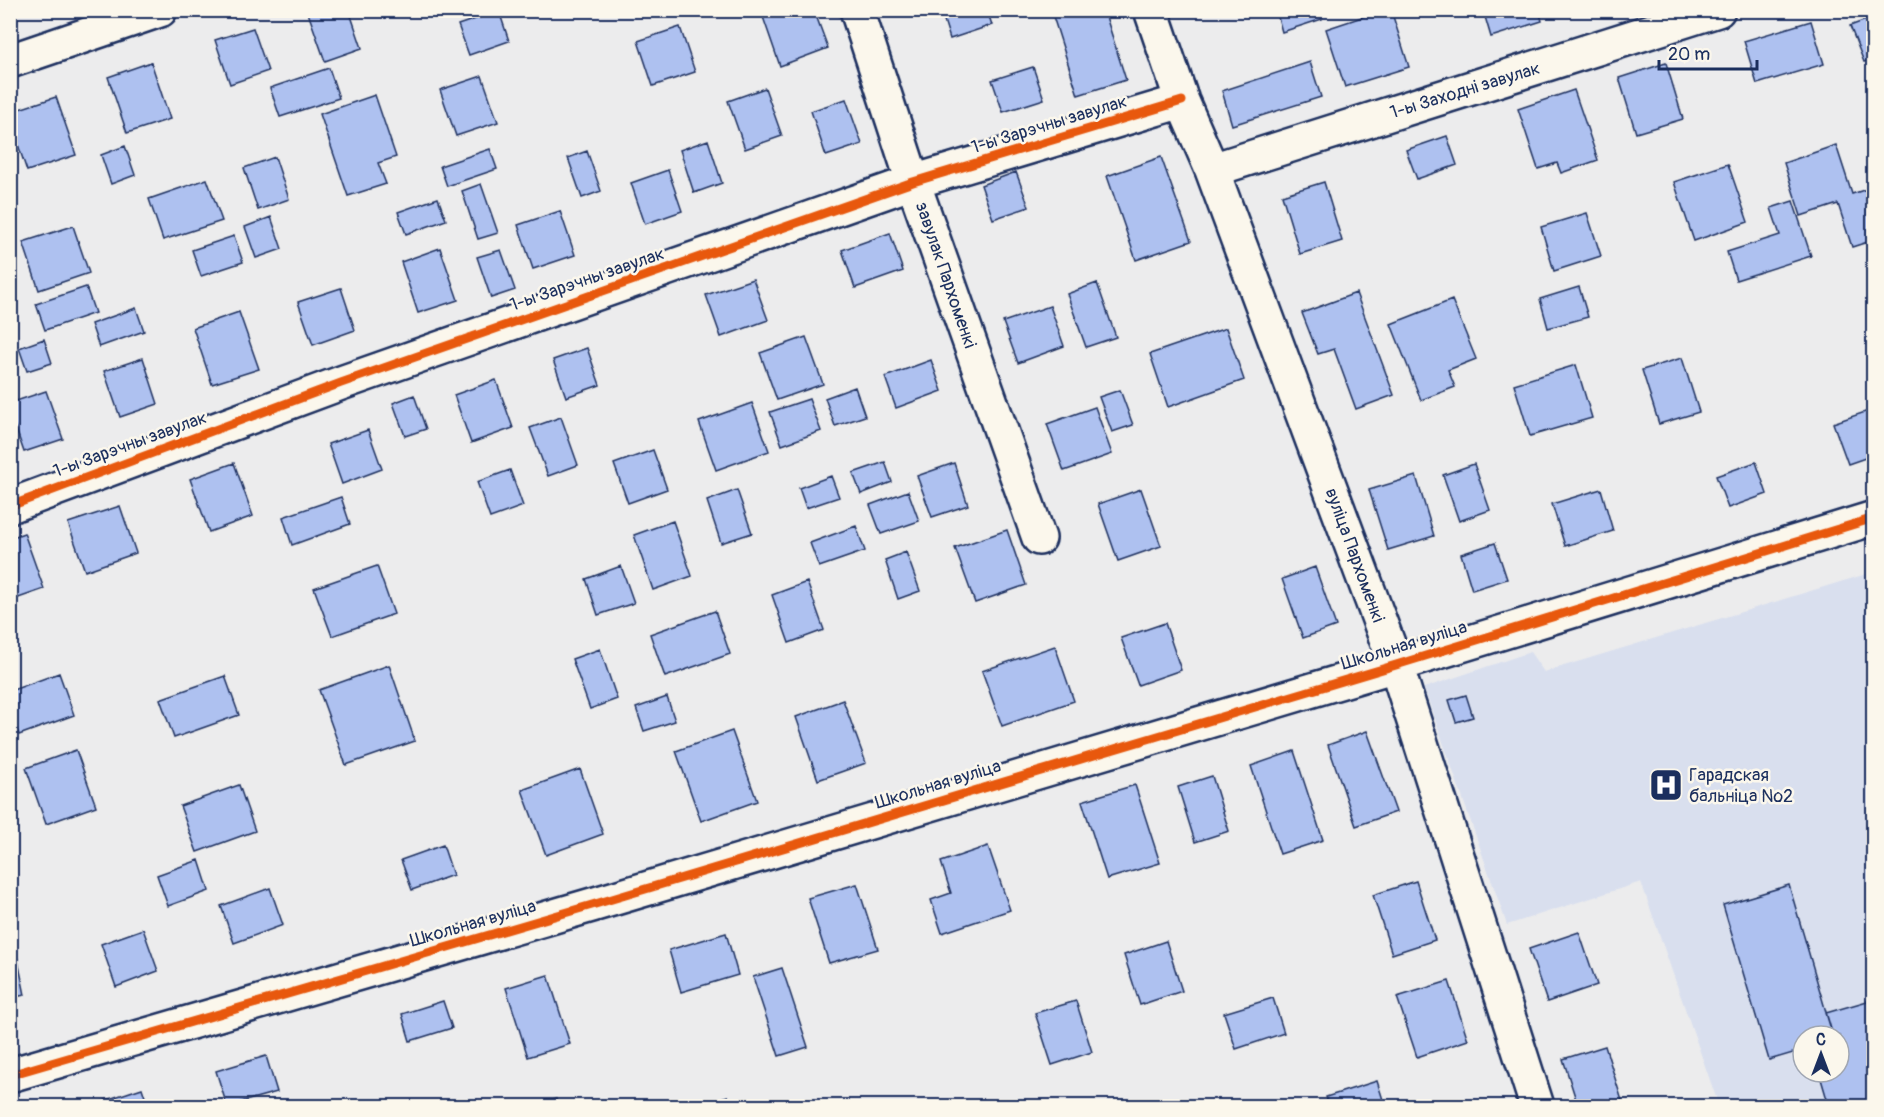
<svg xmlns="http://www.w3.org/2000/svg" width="1884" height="1117" font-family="Pangolin,sans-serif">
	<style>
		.built { fill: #d9dfee; fill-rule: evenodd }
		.building { fill: #aec1f0; stroke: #1b2f5e; stroke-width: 1.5 }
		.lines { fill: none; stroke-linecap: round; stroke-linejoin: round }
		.street-casing { stroke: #1b2f5e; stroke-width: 38 }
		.street { stroke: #fbf7ec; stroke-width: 33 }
		.cycleway-casing { stroke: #fbf7ec; stroke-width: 13 }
		.cycleway { stroke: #e8590c; stroke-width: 9 }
		.labels { text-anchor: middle; stroke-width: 5; stroke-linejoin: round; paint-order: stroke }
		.street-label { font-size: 18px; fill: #1b2f5e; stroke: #fbf7ec }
		.poi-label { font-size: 18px; fill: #1b2f5e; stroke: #fbf7ec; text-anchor: start }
	</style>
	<rect width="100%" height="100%" fill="#ececed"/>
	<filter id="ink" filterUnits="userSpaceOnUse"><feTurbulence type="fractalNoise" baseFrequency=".0167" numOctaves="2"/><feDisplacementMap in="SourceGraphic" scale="12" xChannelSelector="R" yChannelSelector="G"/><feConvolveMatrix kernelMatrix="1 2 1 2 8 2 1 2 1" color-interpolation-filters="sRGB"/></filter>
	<g filter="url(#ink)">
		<path class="built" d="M1873,572v534h-154l-78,-224 -134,43 -83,-237 106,-36 14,20zM1803,1036h36v36h-36z"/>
		<path class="building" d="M307,10h42l13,38 -37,13z
			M772,10h42l14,38 -48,18 -18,-52z
			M962,10h25l5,15 -42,14 -7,-22z
			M1051,10h53l22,70 -48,15z
			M1276,10h43l3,9 -40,13z
			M1383,10h8l18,57 -64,20 -19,-58z
			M1483,10h56l3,11 -51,16z
			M499,11l10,30 -40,14 -11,-30z
			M1874,17v42l-10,3 -14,-36z
			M1811,21l13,43 -67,20 -13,-43z
			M680,27l15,45 -42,14 -15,-45z
			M253,28l15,43 -38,13 -15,-44z
			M151,62l19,57 -43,14 -19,-56z
			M1310,62l11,35 -89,28 -10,-34z
			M1666,63l17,56 -47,14 -17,-55z
			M1033,67l11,32 -41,13 -11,-32z
			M329,68l10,30 -59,19 -10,-29z
			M482,76l16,46 -42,14 -16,-46z
			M765,88l17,48 -37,13 -17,-48z
			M1574,90l24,70 -37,13 -4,-10 -19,6 -20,-60z
			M375,95l21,62 -18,6 8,21 -38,12 -28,-82z
			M56,97l20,58 -49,16 -17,-50v-9z
			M846,99l16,45 -36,12 -15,-45z
			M1447,136l10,29 -40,14 -11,-29z
			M708,140l14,43 -28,10 -14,-43z
			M1836,145l16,49 21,-7 1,2v51l-22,7 -14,-43 -37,12 -17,-53z
			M125,146l10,29 -24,9 -10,-29z
			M490,149l7,20 -50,17 -7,-20z
			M587,151l14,40 -19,7 -14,-40z
			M275,157l14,42 -31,11 -14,-42z
			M1161,157l30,84 -55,19 -29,-84z
			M1728,164l20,58 -54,19 -20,-59z
			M668,170l14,41 -37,13 -14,-41z
			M1016,172l13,35 -36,12 -12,-34z
			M207,179l15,42 -59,19 -14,-41z
			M1324,182l18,59 -42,13 -18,-59z
			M481,184l17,49 -20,6 -16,-48z
			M438,198l8,22 -40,14 -8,-22z
			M1793,201l18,55 -75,24 -9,-28 53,-17 -9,-27z
			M560,211l15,44 -42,14 -15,-44z
			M1587,213l14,43 -47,15 -13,-44z
			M271,217l11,32 -26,9 -11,-31z
			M73,226l16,47 -50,17 -16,-48z
			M890,233l13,38 -48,17 -13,-38z
			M234,236l9,26 -42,14 -9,-26z
			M440,248l18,52 -40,13 -17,-51z
			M501,250l14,40 -24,8 -14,-41z
			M753,279l15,41 -47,17 -15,-42z
			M1097,283l19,54 -30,10 -19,-53z
			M86,287l9,26 -50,17 -9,-26z
			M1579,287l9,30 -40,11 -8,-29z
			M341,288l14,42 -42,15 -15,-43z
			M1356,293l38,102 -38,14 -22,-60 -16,5 -16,-41z
			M1452,300l24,59 -28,11 7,17 -34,13 -30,-76z
			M1050,306l14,40 -46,17 -15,-41z
			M136,308l8,23 -45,16 -8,-23z
			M239,312l20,57 -47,15 -19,-56z
			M1226,328l18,52 -76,27 -18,-53z
			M806,337l17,47 -46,16 -17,-47z
			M44,339l8,24 -25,8 -8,-23z
			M587,348l13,37 -34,12 -13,-37z
			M143,358l15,46 -38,13 -16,-46z
			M1682,358l17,54 -40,12 -17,-54z
			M931,360l11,31 -46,17 -11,-31z
			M1576,365l16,53 -62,18 -16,-52z
			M496,380l17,48 -42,15 -17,-48z
			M855,387l10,29 -30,10 -10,-28z
			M1120,390l13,35 -21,7 -13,-35z
			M46,391l17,48 -39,13 -14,-40v-9z
			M414,395l12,34 -21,7 -12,-33z
			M809,399l12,32 -39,14 -12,-33z
			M752,403l17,48 -53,19 -17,-48z
			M1095,407l17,47 -48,17 -17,-47z
			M1874,409v46l-26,9 -15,-41z
			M561,417l17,48 -30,11 -18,-48z
			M368,430l14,39 -40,15 -14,-40z
			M653,450l14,39 -39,14 -14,-39z
			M885,462l7,20 -31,12 -8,-21z
			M1756,462l11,32 -39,14 -12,-32z
			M234,463l19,53 -44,16 -19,-53z
			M954,463l14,42 -36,12 -15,-41z
			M1474,464l16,46 -31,11 -16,-46z
			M510,470l13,36 -33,12 -13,-36z
			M831,476l8,21 -33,11 -7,-20z
			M1416,476l18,60 -46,14 -19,-60z
			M1141,489l20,57 -43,15 -20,-57z
			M1601,489l12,42 -48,15 -13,-42z
			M737,490l15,43 -31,10 -14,-42z
			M908,491l11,30 -38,13 -11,-29z
			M341,497l9,27 -58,21 -9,-28z
			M120,506l16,47 -51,18 -17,-48z
			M673,521l19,55 -39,14 -19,-55z
			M856,526l9,25 -46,16 -9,-24z
			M1007,530l19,55 -51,18 -20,-55z
			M24,533l20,56 -34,12v-63z
			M1495,543l12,36 -35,11 -11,-36z
			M906,552l14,39 -22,8 -13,-39z
			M377,566l17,48 -62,22 -18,-48z
			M621,566l13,37 -36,12 -12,-36z
			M1315,567l21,59 -33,12 -21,-59z
			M807,582l17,48 -35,13 -17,-48z
			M715,611l15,43 -65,23 -15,-43z
			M1165,623l16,47 -43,15 -17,-47z
			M1055,646l19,55 -72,25 -20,-55z
			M600,649l17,50 -27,10 -18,-50z
			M389,665l26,76 -69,24 -27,-75z
			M59,673l15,42 -55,20 -9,-24v-20z
			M225,676l14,39 -65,23 -14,-39z
			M1466,695l7,22 -17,5 -7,-22z
			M667,697l8,24 -31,10 -8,-23z
			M843,700l23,63 -48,17 -22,-63z
			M732,731l25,70 -56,20 -25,-70z
			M1367,731l29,81 -40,14 -28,-81z
			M76,750l20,56 -50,18 -20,-56z
			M1294,751l29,89 -43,14 -29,-88z
			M580,769l23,65 -57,21 -24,-65z
			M1212,776l17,55 -34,11 -17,-55z
			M239,785l16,46 -58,21 -17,-46z
			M1135,785l25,78 -53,16 -25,-78z
			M443,845l10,30 -41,15 -11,-30z
			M988,846l22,64 -68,23 -11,-33 20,-7 -10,-31z
			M199,860l10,31 -41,15 -11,-31z
			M1416,881l19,59 -43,14 -19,-59z
			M857,884l21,65 -49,14 -21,-65z
			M1789,885l44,151h-30v14l-34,10 -46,-155z
			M270,888l13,37 -49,18 -13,-37z
			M143,929l15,42 -42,16 -15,-43z
			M1579,932l18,53 -50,17 -18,-53z
			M726,933l12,42 -57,17 -12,-42z
			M14,941l11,54 -15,3v-56z
			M1166,941l16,50 -42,14 -16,-50z
			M782,968l26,79 -29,9 -26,-79z
			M548,975l22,69 -42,13 -22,-69z
			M1449,981l19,59 -51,17 -20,-60z
			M1273,998l11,35 -48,16 -12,-36z
			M1874,999v107h-45l-10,-34h20v-36h-6l-7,-23z
			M443,1001l9,27 -42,13 -8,-27z
			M1076,1001l16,51 -40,13 -17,-52z
			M1605,1046l18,58 -7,2h-38l-15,-47z
			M266,1056l11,36 -50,14 -11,-35z
			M1377,1081l8,25h-56l-3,-9z
			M142,1088l6,18h-50l-1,-3z
			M728,1096l4,10h-37z
			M556,1099l3,7h-26z"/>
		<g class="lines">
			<defs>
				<path id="street" d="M857,10l56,172 126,356
					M1151,10l31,91 30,69 184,495 141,441
					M10,61l150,-51
					M1212,170l506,-160
					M10,506l331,-123 572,-201 269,-81
					M10,1075l582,-170 804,-240 478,-147"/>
			</defs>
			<use href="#street" class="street-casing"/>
			<use href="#street" class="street"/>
			<defs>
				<path id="cycleway" d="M10,506l331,-123 572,-201 269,-81
					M10,1075l582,-170 804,-240 478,-147"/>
			</defs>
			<use href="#cycleway" class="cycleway-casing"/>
			<use href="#cycleway" class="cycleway"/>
		</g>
	</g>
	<defs>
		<symbol id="hospital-square" viewBox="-11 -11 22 22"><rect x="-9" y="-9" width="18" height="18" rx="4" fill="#1b2f5e" stroke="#fbf7ec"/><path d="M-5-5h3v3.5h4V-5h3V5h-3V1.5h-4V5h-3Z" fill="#fff"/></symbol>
	</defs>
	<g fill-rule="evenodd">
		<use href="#hospital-square" x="1647" y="766" width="38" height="38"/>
	</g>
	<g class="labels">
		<g class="street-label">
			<text transform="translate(1465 90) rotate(-17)" y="6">1-ы Заходні завулак</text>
			<text transform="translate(1049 124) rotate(-17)" y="6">1-ы Зарэчны завулак</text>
			<text transform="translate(946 275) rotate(71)" y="6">завулак Пархоменкі</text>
			<text transform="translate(587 279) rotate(-19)" y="6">1-ы Зарэчны завулак</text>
			<text transform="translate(130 444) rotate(-20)" y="6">1-ы Зарэчны завулак</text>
			<text transform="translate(1355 555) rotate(70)" y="6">вуліца Пархоменкі</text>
			<text transform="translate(1404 645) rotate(-17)" y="6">Школьная вуліца</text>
			<text transform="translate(938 784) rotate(-17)" y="6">Школьная вуліца</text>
			<text transform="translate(473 923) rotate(-16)" y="6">Школьная вуліца</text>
		</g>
		<g class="poi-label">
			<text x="1689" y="781">Гарадская<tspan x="1689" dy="21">бальніца №2</tspan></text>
		</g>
	</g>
	<rect width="1884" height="1117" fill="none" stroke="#fbf7ec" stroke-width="36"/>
	<rect x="18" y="18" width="1848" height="1081" fill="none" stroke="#1b2f5e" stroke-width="2" filter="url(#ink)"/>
	<g transform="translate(1821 1054)"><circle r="28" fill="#fbf7ec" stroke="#a1a7b3" stroke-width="1.5"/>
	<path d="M0-4.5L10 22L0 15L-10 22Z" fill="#1b2f5e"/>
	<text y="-9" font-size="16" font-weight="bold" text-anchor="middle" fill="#1b2f5e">С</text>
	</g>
	<path d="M1659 60v9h98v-9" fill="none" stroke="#1b2f5e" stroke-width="3"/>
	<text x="1668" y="60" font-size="18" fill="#1b2f5e" stroke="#fbf7ec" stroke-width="4.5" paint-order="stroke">20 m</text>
</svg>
